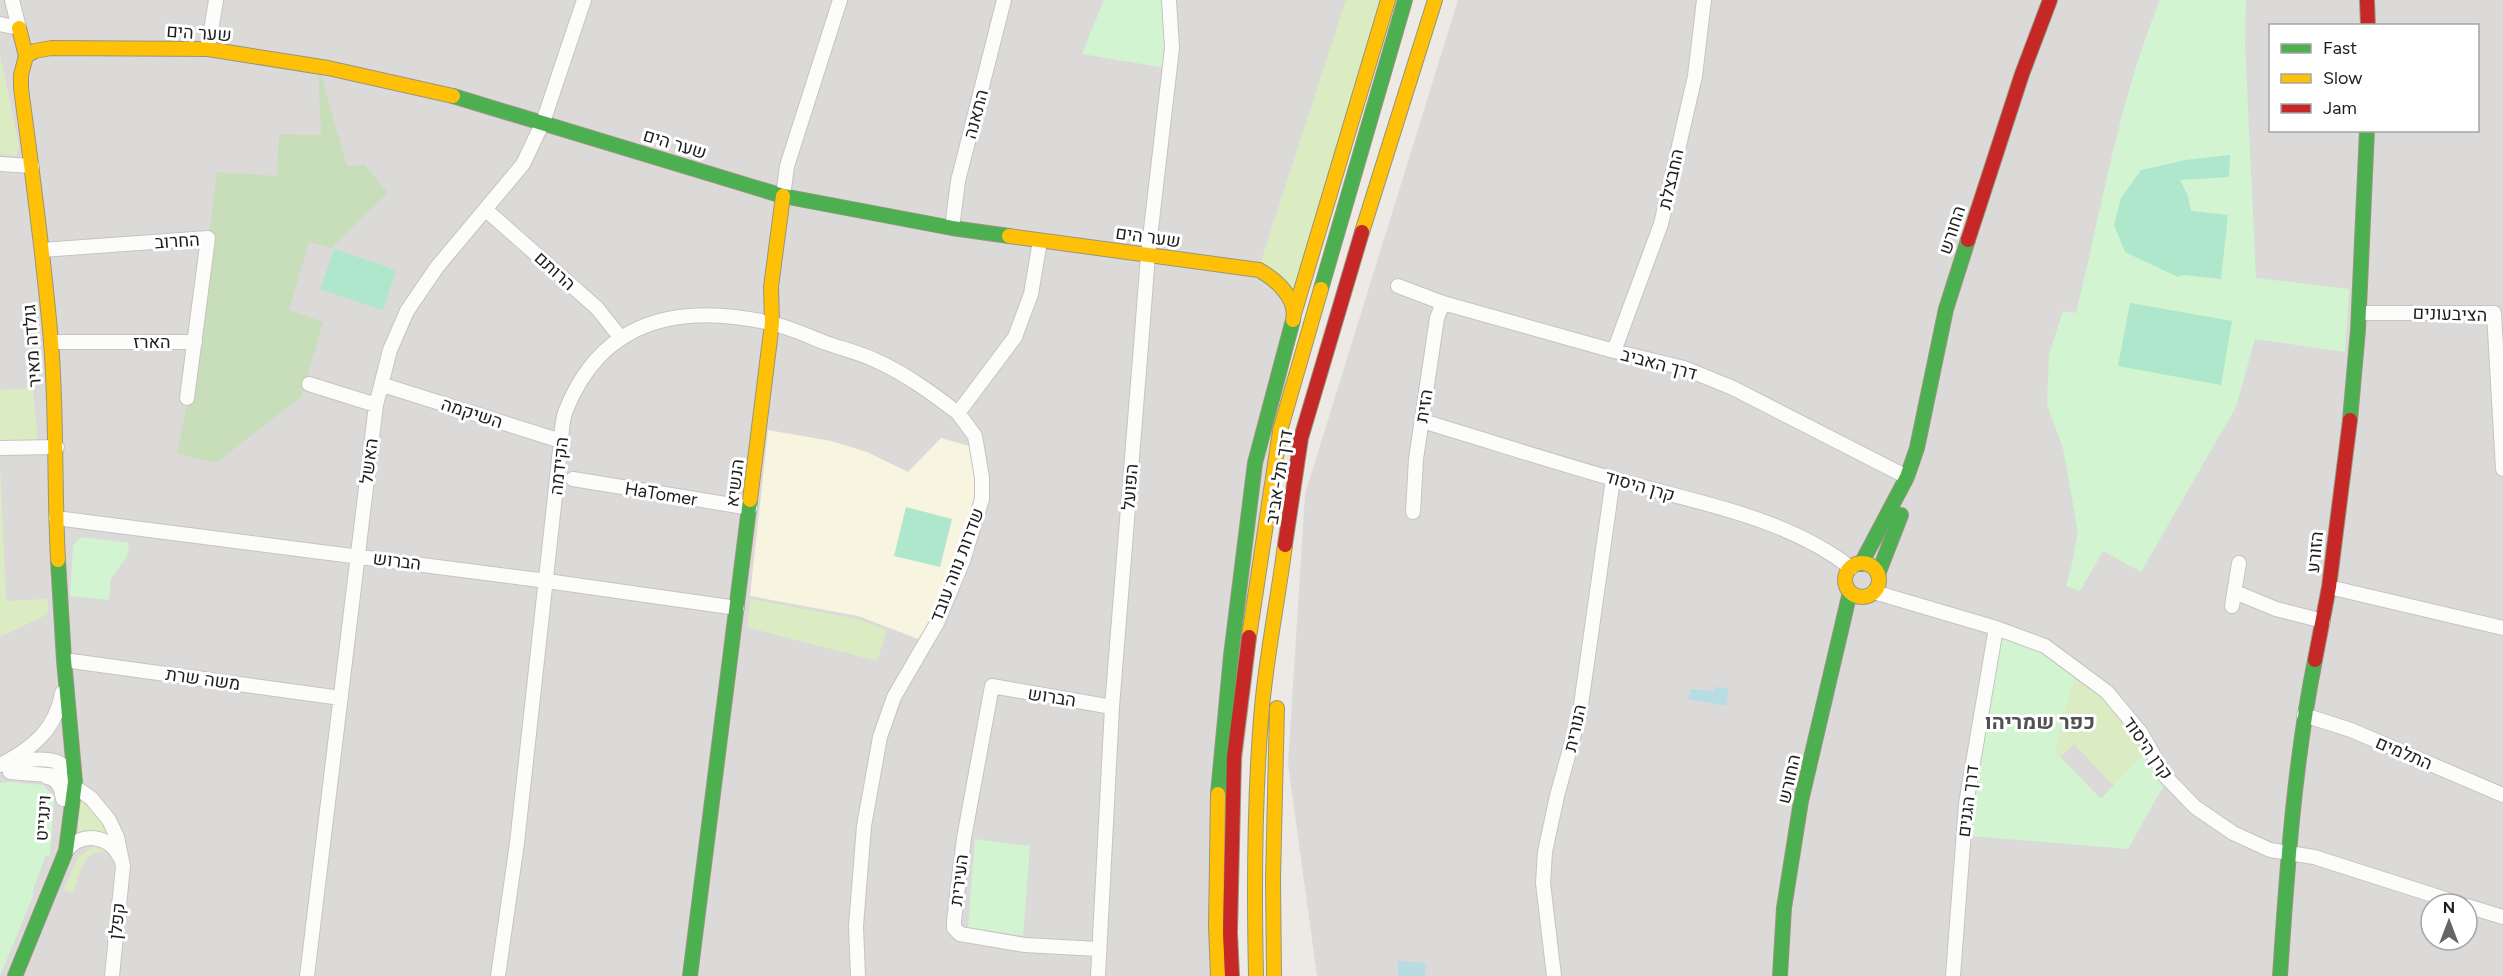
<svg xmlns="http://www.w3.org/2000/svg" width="2503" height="976" font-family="Figtree,Heebo,sans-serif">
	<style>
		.residential { fill: #dcdad8; fill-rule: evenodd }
		.education { fill: #f7f4e0 }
		.religious { fill: #dbdad8 }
		.grass { fill: #dbecc2 }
		.forest { fill: #c8ddb9 }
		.park { fill: #d2f4d0 }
		.pitch { fill: #aee7cb }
		.water { fill: #b7dce2 }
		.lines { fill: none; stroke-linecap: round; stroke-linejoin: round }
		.street-casing { stroke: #c5c4c2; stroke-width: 16 }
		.fast-casing { stroke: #97967d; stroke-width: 16 }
		.slow-casing { stroke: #97967d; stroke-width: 16 }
		.jam-casing { stroke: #97967d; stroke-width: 16 }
		.street { stroke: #fcfcfb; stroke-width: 14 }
		.fast { stroke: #4caf50; stroke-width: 14 }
		.slow { stroke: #ffc107; stroke-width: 14 }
		.jam { stroke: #c62828; stroke-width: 14 }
		.labels { text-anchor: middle; stroke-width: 6; stroke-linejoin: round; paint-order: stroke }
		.street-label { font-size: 18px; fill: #1e1e1e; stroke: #fff }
		.quarter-label { font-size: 21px; font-weight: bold; fill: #515151; stroke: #fff }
	</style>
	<rect width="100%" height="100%" fill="#edeae6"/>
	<path class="residential" d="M0,0h1386l-92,314 -76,662h-1218z
		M1458,0h1045v976h-1186l-29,-212 17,-270zM2270,26h208v104h-208zM2431,904h36v36h-36z"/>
	<path class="education" d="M768,430l63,11 36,11 41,20 33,-34 28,8 8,30v23l-42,118 -14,23 -63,-24 -108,-20z"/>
	<path class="religious" d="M31,456l5,141 -25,2 -5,-142z
		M2103,551l38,21 -48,87 -40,-26 -55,-21 17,-45 64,24z
		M995,691l43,8 -19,101 -43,-9z"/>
	<path class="grass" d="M1346,0h38l-91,289 -33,-25z
		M0,54l19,92 -3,10 -16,-2z
		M33,388l5,54 -38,1v-53z
		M0,463l6,138 42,-2v15l-48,23z
		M751,599l106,20 30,11 -10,31 -130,-34z
		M2076,673l29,23 43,53 -34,37 -40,-42 -13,13 -6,-5z
		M80,798l10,6 23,33 -35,1z
		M93,847l8,1 3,4c-21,-3 -26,26 -31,41l-9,-3 14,-33z"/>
	<path class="forest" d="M318,64l29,102 18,-1 23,28 -57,55 -22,-6 -20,68 34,12 -21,74 -86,67 -39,-10 11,-54 29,-227 60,4 2,-42 42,1z"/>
	<path class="park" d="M1104,0h59l3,68 -84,-14z
		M2160,0h86l-1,44 11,234 93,11 -4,63 -90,-13 -19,68 -95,165 -38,-21 -23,40 -14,-5 6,-22 6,-32 -15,-84 -16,-43 2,-50 14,-44 13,2c26,-105 43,-213 84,-313z
		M81,537l48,6 -2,13 -16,23 -2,21 -39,-4 3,-51z
		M2000,636l44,17 32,20 -21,79 46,47 47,-50 16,36 -36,64 -157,-13 2,-31z
		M9,782l34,3 11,12 -4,59 -4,-1 -13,35v6l-33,80v-193z
		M975,839l55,7 -7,90 -55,-9z"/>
	<path class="pitch" d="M2230,155l-1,22 -49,3 8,16 3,15 37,4 -7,64 -38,-4 -5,2 -53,-25 -11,-27 7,-27 20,-28 45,-10z
		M334,249l62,21 -13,40 -63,-21z
		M2130,303l102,18 -11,64 -103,-19z
		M906,507l46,12 -12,48 -46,-11z"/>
	<path class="water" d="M1715,687l13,1 -1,18 -39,-7 3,-10 23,2z
		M1398,961l28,2 -1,13h-27z"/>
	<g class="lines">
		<defs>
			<path id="street" d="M0,24l19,4 -7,-28
				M208,49l8,-49
				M0,164l32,2
				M783,196l4,-30 53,-166
				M486,210l111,98 23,29
				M952,228l6,-47 46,-181
				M42,250l166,-12 -21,160
				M1398,286l45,17 171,48 70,17 49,20 174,89
				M2359,313h135l9,156
				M51,342h144
				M1614,351l47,-127 34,-148 9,-76
				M309,384l67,21
				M383,385l178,56
				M1422,421c64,19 128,40 192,58 79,23 171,37 237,89
				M0,448l57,-1
				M573,479l177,29
				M1413,512l3,-53 21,-141 6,-15
				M56,518l491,63 190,27
				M2329,587l174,41
				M1874,592l122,36 49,18 62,46 34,41 25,44 29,30 38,26 37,17 44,7 147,47
				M2235,592l41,17 47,12
				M2232,606l7,-43
				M64,660l277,38
				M2304,715l47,15 152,65
				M8,763c15,-3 44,-8 56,3
				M0,765c32,-16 56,-36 62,-72
				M10,772l49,4 32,22 18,22 8,17 6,29 -11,110
				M47,777c12,2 14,11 16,22
				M66,851c15,-20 43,-16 54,6
				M2467,906l36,11
				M1098,949l-73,-4 -65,-11 -6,-6v-7l10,-83 28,-152 120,21
				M307,976l69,-571 14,-55 17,-39 30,-44 86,-103 20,-42 41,-122
				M498,976l19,-133 44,-402c1,-10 1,-22 5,-31 37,-92 115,-107 204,-87 19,4 38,13 56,20 17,6 35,10 51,18 29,13 56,33 81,52
				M858,976l-2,-50 8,-100 16,-89 14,-40 43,-74 26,-62 19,-62v-21l-7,-42 -17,-23 57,-76 16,-43 9,-53
				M1098,976l14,-269 30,-374 6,-78 24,-207 -3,-48
				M1554,976l-11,-93 2,-31 12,-56 23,-84 33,-233
				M1953,976l13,-172 30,-176"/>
			<path id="fast" d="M453,96l330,100 169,32 57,8
				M1321,289l84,-289
				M2350,420l8,-90 9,-200
				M1861,564l46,-87 10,-29 29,-139 22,-69
				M1878,574l23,-59
				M1218,794l13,-138 24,-193 38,-143
				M15,976l51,-125 9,-69 -11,-122 -6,-100
				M690,976l60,-476
				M1780,976l4,-68 17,-107 49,-209
				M2280,976c7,-106 14,-211 35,-316"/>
			<path id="slow" d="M19,28l7,28 -5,19v13c11,84 23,169 30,254 6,73 3,145 7,218
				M26,56l9,-5 16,-3 157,1 120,19 125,28
				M1362,232l73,-232
				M1009,236l250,34c16,9 39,28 34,50
				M1294,314l94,-314
				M750,500l22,-177 -1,-36 12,-91
				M1845 580a17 17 0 1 1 34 0a17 17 0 1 1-34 0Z
				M1249,637l31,-206 41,-142
				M1218,794l-2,133 2,49
				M1256,976c-2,-90 -2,-179 6,-269 5,-54 16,-108 23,-162
				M1274,976l-1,-97 4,-171"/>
			<path id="jam" d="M2367,0l1,26
				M1968,240l54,-166 28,-74
				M1285,545l16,-107 61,-206
				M2315,660l14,-73 21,-167
				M1232,976l-2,-44 4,-175 15,-120"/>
		</defs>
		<use href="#street" class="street-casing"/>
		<use href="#fast" class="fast-casing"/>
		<use href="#slow" class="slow-casing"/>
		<use href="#jam" class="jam-casing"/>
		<use href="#street" class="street"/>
		<use href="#fast" class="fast"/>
		<use href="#slow" class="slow"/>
		<use href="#jam" class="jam"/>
	</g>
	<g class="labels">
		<g class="street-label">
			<text transform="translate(199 33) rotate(4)" y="6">שער הים</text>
			<text transform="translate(976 114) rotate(-75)" y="6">התאנה</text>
			<text transform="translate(675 144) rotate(17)" y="6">שער הים</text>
			<text transform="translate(1671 179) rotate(-77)" y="6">החבצלת</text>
			<text transform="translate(1952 230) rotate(-72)" y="6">החורש</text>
			<text transform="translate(1148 237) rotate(8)" y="6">שער הים</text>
			<text transform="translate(177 241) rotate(-4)" y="6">החרוב</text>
			<text transform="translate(555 271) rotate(42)" y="6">הרותם</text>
			<text transform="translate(2450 314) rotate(2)" y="6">הציבעונים</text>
			<text x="152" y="348">הארז</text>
			<text transform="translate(32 346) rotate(-94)" y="6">גולדה מאיר</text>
			<text transform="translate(1659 364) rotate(15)" y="6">דרך האביב</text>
			<text transform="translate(1424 406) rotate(-81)" y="6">הזית</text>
			<text transform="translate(472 413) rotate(18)" y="6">השיקמה</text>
			<text transform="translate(369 461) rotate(-83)" y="6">האשל</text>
			<text transform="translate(559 466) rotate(-84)" y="6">הקידמה</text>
			<text transform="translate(1279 477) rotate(-81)" y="6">דרך תל-אביב</text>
			<text transform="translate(735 483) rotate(-83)" y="6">הנשיא</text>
			<text transform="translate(1640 486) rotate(16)" y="6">קרן היסוד</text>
			<text transform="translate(1130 487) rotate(-85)" y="6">הפועל</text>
			<text transform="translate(661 494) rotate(9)" y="6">HaTomer</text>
			<text transform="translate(2315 552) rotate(-84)" y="6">הזורע</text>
			<text transform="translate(397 561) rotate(7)" y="6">הברוש</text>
			<text transform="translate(957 565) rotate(-69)" y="6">שדרות נווה עובד</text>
			<text transform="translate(203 679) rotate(8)" y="6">משה שרת</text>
			<text transform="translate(1052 697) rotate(9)" y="6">הברוש</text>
			<text transform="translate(1575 728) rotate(-77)" y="6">הנורית</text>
			<text transform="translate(2148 748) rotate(55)" y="6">קרן היסוד</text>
			<text transform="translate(2404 753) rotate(23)" y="6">התלמים</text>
			<text transform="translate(1789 779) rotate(-77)" y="6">החורש</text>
			<text transform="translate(1968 801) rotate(-83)" y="6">דרך הגנים</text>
			<text transform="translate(43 818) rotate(-86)" y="6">וינגייט</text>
			<text transform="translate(959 880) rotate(-83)" y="6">העירית</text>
			<text transform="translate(117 921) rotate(-84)" y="6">קפלן</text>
		</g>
		<g class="quarter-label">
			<text x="2040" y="729">כפר שמריהו</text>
		</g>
	</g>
	<rect x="2269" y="24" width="210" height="108" fill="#ffffff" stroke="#a5a5a5" stroke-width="1.5"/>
	<rect x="2281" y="44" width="30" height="9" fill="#4caf50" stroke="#a5a5a5" stroke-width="1.5"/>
	<text x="2323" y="54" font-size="18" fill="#1e1e1e">Fast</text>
	<rect x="2281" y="74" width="30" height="9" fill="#ffc107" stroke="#a5a5a5" stroke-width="1.5"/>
	<text x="2323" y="84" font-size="18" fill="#1e1e1e">Slow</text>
	<rect x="2281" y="104" width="30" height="9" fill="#c62828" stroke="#a5a5a5" stroke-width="1.5"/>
	<text x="2323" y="114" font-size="18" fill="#1e1e1e">Jam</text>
	<g transform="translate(2449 922)"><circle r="28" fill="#ffffff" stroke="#a5a5a5" stroke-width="1.5"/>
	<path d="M0-4.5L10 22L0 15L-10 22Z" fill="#666564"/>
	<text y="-9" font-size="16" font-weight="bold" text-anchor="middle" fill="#1e1e1e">N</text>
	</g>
</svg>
